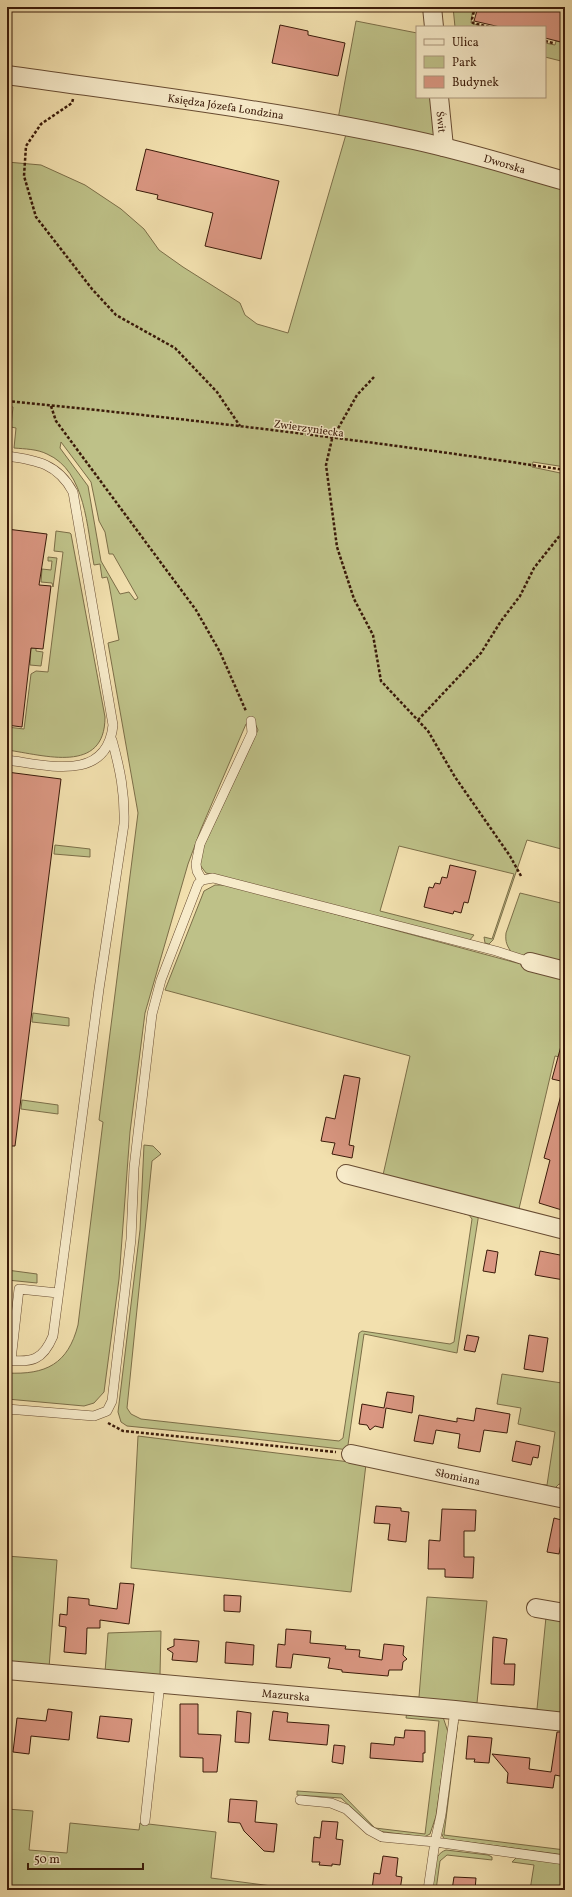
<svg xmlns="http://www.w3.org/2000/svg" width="572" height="1897" font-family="Vollkorn,serif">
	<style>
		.green { fill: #bec188; stroke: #7c6e48; fill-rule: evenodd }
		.building { fill: #da9782; stroke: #3a1a09 }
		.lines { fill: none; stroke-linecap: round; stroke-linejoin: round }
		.lane-casing { stroke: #684c32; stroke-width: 10 }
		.street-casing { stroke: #684c32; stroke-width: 20 }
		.path { stroke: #3a1a09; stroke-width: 2.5; stroke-dasharray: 3 2; stroke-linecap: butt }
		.lane { stroke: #f7ebca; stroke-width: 9 }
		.street { stroke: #f7ebca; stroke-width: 18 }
		.labels { text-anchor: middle; stroke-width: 3; stroke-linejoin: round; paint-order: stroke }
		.street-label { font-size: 11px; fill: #3a1a09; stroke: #f7ebca }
	</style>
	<rect width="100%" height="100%" fill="#f2e0ae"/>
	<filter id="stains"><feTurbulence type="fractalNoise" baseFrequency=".005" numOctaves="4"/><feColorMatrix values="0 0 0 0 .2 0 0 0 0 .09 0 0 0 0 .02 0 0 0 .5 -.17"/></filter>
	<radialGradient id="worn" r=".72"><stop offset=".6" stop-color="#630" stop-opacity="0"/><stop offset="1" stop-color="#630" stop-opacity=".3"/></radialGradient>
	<path class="green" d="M453,7h20l-2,16 13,4h-29z
		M356,21l61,12v64h17l1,39 -97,-17z
		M556,41l9,2v19l-20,-5v-14l10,2z
		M347,131l57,11 161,47v278l-32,-5 -1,5 33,7v376l-38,-10 -34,100 -4,4 -4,-1 -1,-6 8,2 22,-65 -115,-28 -19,65 94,24 -5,6 -263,-68 -6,-8 1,-13 57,-122 -5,-11 -7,5 -45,105 -13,35 -43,149 -15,119 -11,147 -15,113 -10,11 -10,3 -77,-7v-26c39,2 61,-9 71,-48l25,-203 -4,-2 39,-307 -30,-170 11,-3 -10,-56 -2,-7 -5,1 -2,-14 -6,1c-7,-36 -8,-94 -47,-111 -10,-5 -22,-5 -33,-6l2,-20 -5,-1 2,-20 -6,-1v-244l34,3 44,20 36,24 23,20 15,21 24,17 57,36 5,12 12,9 31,9zM61,442l30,40 8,39 6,11 4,22h4l25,44 -3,2 -6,-8 -9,2 -19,-33 -13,-75 -28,-38z
		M56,531l14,2 1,1 34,183c0,58 -61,38 -98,33v-23l17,2 7,-55 5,-3 12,1 15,-120 -9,-1z
		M48,557l9,1 -4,29 -1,-4 -11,-1 1,-13 9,1 1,-9h-4z
		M31,648h5v3l7,1 -2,14 -11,-1z
		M55,845l35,4v8l-36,-3z
		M215,885h13l337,91v82l-10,-2 -37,157 -135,-38 27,-119 -245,-66 39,-99z
		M520,893l45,11v63l-53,-14c-5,-7 -7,-11 -6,-20z
		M33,1013l36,5v8l-37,-4z
		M22,1100l36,5v9l-37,-5z
		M144,1145l9,1 8,8 -9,7 -25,247 4,6 10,5 198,22 4,-3 16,-105 3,-2 88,13 4,-2 18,-123 -3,-4 -130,-36 140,34 -22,140 -93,-19 -16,111 22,5h-21l-111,-13 -111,-11 -6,-4 -3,-10 22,-182z
		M7,1270l30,4v9l-30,-3z
		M564,1371l1,114 -6,-1 -7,7 -11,-2 -5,-5 11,1 8,-53 -37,-8 3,-16 -24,-4 5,-30 60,9z
		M138,1436l228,28 -15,128 -220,-24z
		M7,1556l50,4 -8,108 -42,-2z
		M427,1597l60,4 -10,102 -84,-4 -1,-4 27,2z
		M546,1617l19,2v97l-72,-7 -2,-4 46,4z
		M161,1631l-1,44 -55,-3 3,-39z
		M407,1711l36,6 5,15 -12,84 -6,18 -6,3 -47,-6 -36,-33 -44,-3v-4l45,3 33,34 50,6 14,-113 -33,-3z
		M457,1722h1l-14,113 121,15v5l-121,-16 -3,-7z
		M7,1809l26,2 -4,39 38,3 3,-30 69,7 1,-7 76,9 -5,46 91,12h-295z
		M446,1850l42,5 4,2v3l-45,-5 -7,6 -4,29h-5c2,-13 0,-35 15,-40z
		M517,1857l48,6v27h-35l4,-25 -22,-3z"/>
	<path class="building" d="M478,7h87v36l-20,-5v-11h-45l-26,-6z
		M280,25l28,6v4l37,8 -7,33 -66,-13z
		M146,149l133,32 -18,78 -56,-13 8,-33 -56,-14 1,-4 -22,-5z
		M7,529l40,5 -8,51 12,1 -8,63 -12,-1 -9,79 -15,-2z
		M7,772l54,7 -46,367h-8z
		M450,865l26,6 -8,32 -4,-1 -3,11 -7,-2 -1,3 -29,-7 5,-20 4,1 2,-5 5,1 2,-7 5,1z
		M561,1046l4,1v35l-13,-3z
		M344,1075l16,3 -11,67 5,1 -2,12 -20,-4 3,-11 -14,-2 5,-24 9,2z
		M561,1095h4v116l-26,-8 11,-43 -6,-2z
		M487,1250l11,2 -3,21 -12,-2z
		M540,1251l25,5 -1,24 -29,-5z
		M467,1335l12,2 -4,15 -11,-2z
		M529,1335l19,3 -5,34 -19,-3z
		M387,1392l27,4 -2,17 -26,-5 -3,20 -8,-2 -5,4 -3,-5 -8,-1 3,-20 22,4z
		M476,1408l34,6 -3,19 -23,-3 -4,22 -22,-4 2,-14 -24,-4 -3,14 -19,-3 5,-26 38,7v-4l17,3z
		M516,1441l24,5 -2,12 -5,-1 -2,8 -19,-4z
		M376,1506l25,2v3l8,1 -3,30 -18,-2 2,-16 -16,-1z
		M442,1509l34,1 -1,21h-11v26h10l-1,21 -28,-1v-8h-17l1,-29 11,1z
		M554,1518l11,3v19l-3,-1 -3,15 -12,-2z
		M120,1583l14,1 -5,40 -29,-4v8h-13l-1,26 -22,-2 2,-25 -7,-1 1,-12 7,1 1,-18 21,2v6l28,4z
		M224,1595l17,1 -1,16 -16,-1z
		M286,1629l25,2 -1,12 36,3 -1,3 15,1 -1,7 23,3 2,-16 20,2 -1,9 4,4 -4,3 -1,8h-13l-1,6 -46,-4v-2l-14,-2 2,-10 -37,-4 -2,14 -15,-1 2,-23 7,1z
		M493,1637l14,2 -3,25h11l-1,21 -23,-1z
		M174,1639l25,2 -2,21 -25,-2 1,-7 -6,-4 7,-3z
		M226,1642l28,3 -1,20 -28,-2z
		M180,1704h18v30l23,1 -4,37h-14v-14l-23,-1z
		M48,1709l24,3 -3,28 -38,-4 -2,18 -16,-2 4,-34 29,3z
		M237,1711l14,2 -2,30 -14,-1z
		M273,1711l15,2 -1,9 42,3 -2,20 -58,-5z
		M100,1716l32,3 -3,23 -32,-4z
		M405,1730l20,1v22h-2v9l-53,-4 1,-15 23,2 1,-8 9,1z
		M557,1732h8v45l-10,-2 -2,13 -46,-5 1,-10 -16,-19 38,4 -1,11 22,3z
		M468,1736l24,2 -3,25 -15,-1 1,-3h-9z
		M334,1745l11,1 -2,18 -11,-2z
		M230,1799l27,2 -2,21 22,2 -3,28 -10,-1 -20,-20 -4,-8 -12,-1z
		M322,1821l16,1 -2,17 7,1 -3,25 -8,-1v2l-13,-1 1,-3h-8l2,-25 6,1z
		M383,1856l15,2 -2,18 6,1 -2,13h-28l2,-17 6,1z
		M454,1877l22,1 -1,12h-23z"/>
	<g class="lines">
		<defs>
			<path id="lane" d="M7,456c30,4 51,8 66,36l40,233c-6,58 -66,40 -106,35
				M202,880l-5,-9 -1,-7 4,-20 52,-111 -1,-12
				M7,1360c25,3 36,0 46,-24l46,-347 25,-165c1,-31 -4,-55 -12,-84
				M11,1360l8,-71 39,4
				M7,1409l87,7 13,-5 5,-10 19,-162 3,-71 18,-154 9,-34 37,-96 4,-4 11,-2 283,73 34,11
				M300,1800l31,3 15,6 23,21 13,7 53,5 6,-27 14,-105
				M145,1821l15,-138
				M428,1890l7,-48 130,18"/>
			<g id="street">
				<path d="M432,7l2,20"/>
				<path id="s1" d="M7,75c133,19 266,35 397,63 55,11 108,28 161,43"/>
				<path id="s2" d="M439,97l5,50"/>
				<path d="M530,962l35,9"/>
				<path d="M346,1174l219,56"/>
				<path id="s3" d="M351,1454l214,45"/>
				<path d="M536,1608l29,5"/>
				<path id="s4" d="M7,1670l448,40 110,12"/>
			</g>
		</defs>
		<use href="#lane" class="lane-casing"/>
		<use href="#street" class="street-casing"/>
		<path class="path" d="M475,7l-3,12 1,4 16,4
			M545,41l8,2
			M73,99l-1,4 -31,21 -15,22 -2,30 12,41 56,72 24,26 59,33 42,44 23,34
			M374,377l-17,18 -25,44 -6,26 11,82 17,52 19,36 8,46 47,50 27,46 55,79 11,20
			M7,401c186,18 373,41 558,69
			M51,406l5,15 140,189 24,42 26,59
			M418,720l63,-67 20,-32 19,-25 14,-28 31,-39
			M108,1423l15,8 213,21"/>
		<use href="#lane" class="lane"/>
		<use href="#street" class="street"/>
	</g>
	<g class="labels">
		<g class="street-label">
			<text dy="4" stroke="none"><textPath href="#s1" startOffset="221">Księdza Józefa Londzina</textPath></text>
			<text dy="4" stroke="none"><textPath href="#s2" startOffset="25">Świt</textPath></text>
			<text dy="4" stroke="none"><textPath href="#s1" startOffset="506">Dworska</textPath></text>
			<text transform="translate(309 428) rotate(8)" y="4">Zwierzyniecka</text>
			<text dy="4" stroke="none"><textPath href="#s3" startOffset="109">Słomiana</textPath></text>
			<text dy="4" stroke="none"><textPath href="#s4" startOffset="280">Mazurska</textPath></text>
		</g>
	</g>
	<rect width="572" height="1897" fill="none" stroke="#f2e0ae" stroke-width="24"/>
	<rect x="8" y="8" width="556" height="1881" fill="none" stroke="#3a1a09" stroke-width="2"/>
	<rect x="12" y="12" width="548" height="1873" fill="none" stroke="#3a1a09"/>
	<rect x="416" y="26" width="130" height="72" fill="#f7ebca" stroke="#ab977d"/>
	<rect x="424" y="39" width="20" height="6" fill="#f7ebca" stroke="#ab977d"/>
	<text x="452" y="46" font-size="12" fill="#3a1a09">Ulica</text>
	<rect x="424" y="56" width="20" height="12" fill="#bec188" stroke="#ab977d"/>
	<text x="452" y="66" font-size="12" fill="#3a1a09">Park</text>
	<rect x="424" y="76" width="20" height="12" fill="#da9782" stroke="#ab977d"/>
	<text x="452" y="86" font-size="12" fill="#3a1a09">Budynek</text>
	<path d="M28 1863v6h115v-6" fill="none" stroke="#3a1a09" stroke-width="2"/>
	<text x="34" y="1863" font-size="12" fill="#3a1a09" stroke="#f7ebca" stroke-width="3" paint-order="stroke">50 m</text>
	<rect width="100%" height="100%" filter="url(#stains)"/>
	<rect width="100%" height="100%" fill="url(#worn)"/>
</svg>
